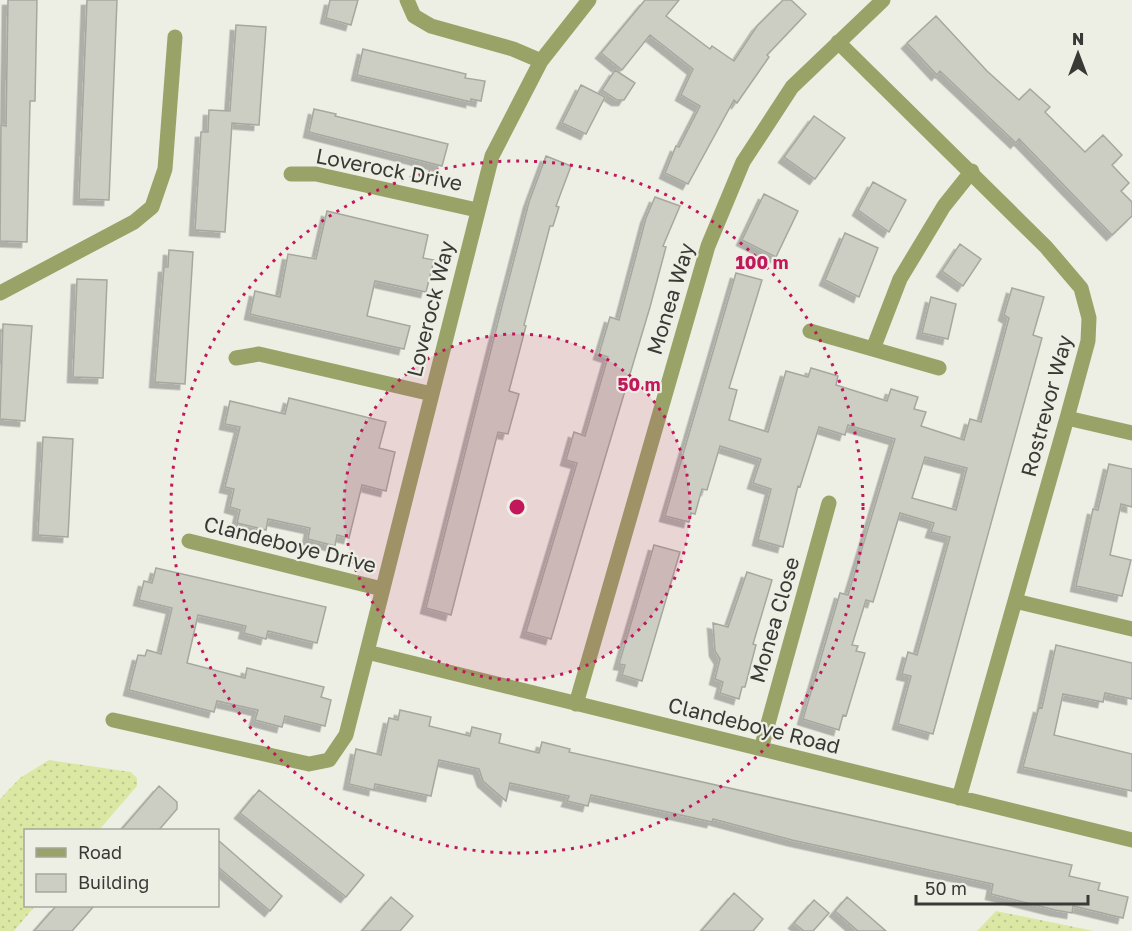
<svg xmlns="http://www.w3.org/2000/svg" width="1132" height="931" font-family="'Golos Text',sans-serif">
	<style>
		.grass { fill: url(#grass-dots) }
		.building { fill: #cccec4; stroke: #a6a89e; stroke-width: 1.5; fill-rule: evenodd; filter: url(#shadow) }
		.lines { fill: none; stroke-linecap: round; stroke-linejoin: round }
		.minor { stroke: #99a368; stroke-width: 15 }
		.ring { fill: none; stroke: #c2185b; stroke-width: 3; stroke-dasharray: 3 6 }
		.labels { text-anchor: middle; stroke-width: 4.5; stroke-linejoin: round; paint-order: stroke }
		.street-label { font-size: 21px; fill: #393a36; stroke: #edefe5 }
		.centre { fill: #c2185b; stroke: #edefe5; stroke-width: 3 }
		.ring-label { font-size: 18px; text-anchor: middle; font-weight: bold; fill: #c2185b; stroke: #edefe5; stroke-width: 4.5; stroke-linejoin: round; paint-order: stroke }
	</style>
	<defs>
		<pattern id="grass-dots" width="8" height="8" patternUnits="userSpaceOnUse" patternTransform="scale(1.5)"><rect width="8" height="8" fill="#dbe8a4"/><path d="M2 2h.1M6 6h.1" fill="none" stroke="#bdc88e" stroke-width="1.8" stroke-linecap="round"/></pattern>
		<filter id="shadow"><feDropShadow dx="-5.5" dy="5.5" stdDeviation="0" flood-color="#0004"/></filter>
	</defs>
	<rect width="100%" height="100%" fill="#edefe5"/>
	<path class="grass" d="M49,760l82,12 6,6v8l-38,44h-73v76h9l-21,25h-14v-132l20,-21z
		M996,911l98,20h-117z"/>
	<path class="building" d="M8,0h29l-2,101h-5l-3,141 -27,-1 1,-116 5,1z
		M87,0h30l-8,200 -30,-1z
		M330,0h28l-7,25 -25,-7z
		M645,0h34l-13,16 44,33 2,-3 22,15 23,-35 26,-26h8l15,14 -39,41 2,2 -32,46 -3,-3 -46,84 -23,-11 11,-27 3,1 21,-41 -19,-11 12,-26 -43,-34 -28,35 -21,-17z
		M936,16l51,55 32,29 11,-11 20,18 -5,5 40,40 18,-17 19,20 -10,10 17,18 -8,8 11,11v14l-20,19 -93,-96 -3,4 -76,-72 -3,4 -30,-32z
		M236,25l30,2 -7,98 -27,-2 -7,109 -30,-2 6,-98h7l1,-22 21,1z
		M363,49l103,25 -1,4 20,3 -4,20 -10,-2v3l-114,-27z
		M615,70l20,13 -11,17h-7l-15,-10z
		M581,85l24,12 -19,37 -24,-11z
		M314,109l22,5 -1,2 113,28 -6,22 -133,-34z
		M814,116l31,22 -30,41 -31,-22z
		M546,156l25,10 -15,40 3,1 -6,19h-3l-26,99 2,1 -17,65 10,3 -11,40 -10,-2 -47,183 -25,-7 77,-306 26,-100z
		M873,182l33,18 -17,32 -31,-22z
		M764,194l34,17 -22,46 -34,-17z
		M655,197l25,9 -17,40 3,1 -16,60 -99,332 -25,-7 51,-169 -11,-3 8,-28 11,4 23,-79 -9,-3 11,-37 9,3 27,-102z
		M327,211l101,24 -5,23 11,2 -8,32 -51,-11 -8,35 43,10 -6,23 -154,-35 5,-23 25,6 8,-43 28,5z
		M845,233l33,15 -19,49 -34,-17z
		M960,244l21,15 -18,27 -21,-15z
		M169,250l24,2 -8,132 -30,-2 9,-115h4z
		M736,273l26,7 -33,108 8,2 -8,30 39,12 18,-61 22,6 3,-9 27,8 -2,9 51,16 4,-12 27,8 -4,12 12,3 -5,14 43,14 6,-21 11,3 28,-104 -5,-3 8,-27 32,9 -11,38 9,3 -109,396 -35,-10 13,-48 -9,-2 6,-22 9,3 33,-118 -19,-5 3,-9 -34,-10 -27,89 -7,-2 -14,45 6,1 -2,5 9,2 -19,63 -3,-1 -4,15 -36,-11 37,-126 8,2 47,-156 -47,-14 -3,10 -26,-8 -19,60 -2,-1 -15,61 -25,-7 13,-51 -18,-6 8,-24 -41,-13 -13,44 -5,-1 -7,25 -4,-1 -2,9 -24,-6zM925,457l42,11 -11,42 -44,-12z
		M77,279l30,1 -4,98 -30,-1z
		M931,297l25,7 -8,35 -26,-6z
		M3,324l29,2 -7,95 -25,-2z
		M289,398l97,24 -7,26 16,4 -9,39 -24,-6 -13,53 -12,-3 -2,11 -27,-7 2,-11 -42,-9 -2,11 -29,-7 3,-13 -10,-3 4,-18 -9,-2 15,-60 -15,-3 5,-23 55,13z
		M43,437l30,2 -5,98 -30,-2z
		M1109,464l23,5v38l-11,-3 -11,51 21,5 -9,36 -46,-10 17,-77 5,1z
		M654,545l26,7 -38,129 -20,-6 3,-10 -6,-1z
		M156,568l170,39 -9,36 -49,-12 -2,8 -22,-6 2,-7 -48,-11 -11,48 58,15 2,-10 77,19 -3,10 10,3 -6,26 -40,-10 -3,11 -27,-7 3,-10 -41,-9 -3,11 -85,-22 9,-35 7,1 2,-6 14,4 11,-46 -33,-8 5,-19 8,2z
		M747,572l25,8 -19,64 3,1 -11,42h-3l-3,12 -19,-6 3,-11 -8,-3 5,-20 -5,-8 -2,-28 15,4z
		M1056,645l76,18v36l-27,-6 -2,9 -40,-8 -9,41 78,19v37l-109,-24 16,-60 3,1z
		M400,710l31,7 -2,9 41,10 2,-9 29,7 -2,9 40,10 3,-11 28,7 -1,3 503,113 -3,11 31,7 -2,7 30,7 -5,21 -50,-12 -1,7 -17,-3 -64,-16 2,-10 -201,-44 -79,-21 -1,3 -121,-27 -3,11 -21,-5 2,-5 -59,-13 -4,18 -23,-20 -4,-12 -40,-9 -8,36 -56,-12 -1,6 -25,-6 7,-35 25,6 8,-37 9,2z
		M159,786l18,16v7l-19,22h-38z
		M259,790l105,85 -18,22 -106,-84z
		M218,840l64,56 -12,15 -52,-44z
		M734,893l29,26 -10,12h-52z
		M391,897l22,19 -13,15h-38z
		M847,897l39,34h-28l-23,-20z
		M814,900l15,13 -16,18h-9l-10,-8z
		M56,906h38l-22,25h-38z"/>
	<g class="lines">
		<path class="minor" d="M407,0l7,16 17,10 82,23 28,12
			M838,42l208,205 35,41 8,30 -1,23 -21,77 -108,380
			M291,174h25l161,36
			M0,293l134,-71 18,-15 13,-38 10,-132
			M810,331l129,37
			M873,349l27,-70 44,-73 28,-35
			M236,358l23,-4 173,40
			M1067,418l65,15
			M189,541l193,48
			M1015,601l117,28
			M367,652l765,188
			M576,704l132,-458 35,-84 49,-75 91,-87
			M113,720l196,44 20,-4 17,-25 146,-579 49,-95 48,-61
			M761,749l68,-246"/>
	</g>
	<circle cx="517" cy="507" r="173" fill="#c2185b" fill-opacity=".12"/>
	<g class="ring">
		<circle cx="517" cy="507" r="173"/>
		<circle cx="517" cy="507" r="346"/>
	</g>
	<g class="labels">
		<g class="street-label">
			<text transform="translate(389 170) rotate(11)" y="7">Loverock Drive</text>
			<text transform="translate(671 299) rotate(-73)" y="7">Monea Way</text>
			<text transform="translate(431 309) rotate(-76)" y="7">Loverock Way</text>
			<text transform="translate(1047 406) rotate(-75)" y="7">Rostrevor Way</text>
			<text transform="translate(290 545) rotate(14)" y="7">Clandeboye Drive</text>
			<text transform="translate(775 620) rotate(-74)" y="7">Monea Close</text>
			<text transform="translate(754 726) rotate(14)" y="7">Clandeboye Road</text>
		</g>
	</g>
	<circle cx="517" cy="507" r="9" class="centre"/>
	<g class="ring-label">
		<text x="762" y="269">100 m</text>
		<text x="639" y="391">50 m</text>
	</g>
	<rect x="24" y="829" width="195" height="78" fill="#edefe5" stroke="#a5a79f" stroke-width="1.5"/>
	<rect x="36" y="848" width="30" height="9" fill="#99a368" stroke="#a5a79f" stroke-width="1.5"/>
	<text x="78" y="859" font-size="18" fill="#393a36">Road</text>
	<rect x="36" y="874" width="30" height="18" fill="#cccec4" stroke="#a5a79f" stroke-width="1.5"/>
	<text x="78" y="889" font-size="18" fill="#393a36">Building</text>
	<g transform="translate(1078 54)" stroke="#edefe5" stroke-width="4.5" paint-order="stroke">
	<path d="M0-4.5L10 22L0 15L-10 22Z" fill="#393a36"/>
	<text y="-9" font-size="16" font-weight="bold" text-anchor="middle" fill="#393a36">N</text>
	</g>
	<path d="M916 895v9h172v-9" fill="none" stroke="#393a36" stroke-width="3"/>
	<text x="925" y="895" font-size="18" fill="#393a36" stroke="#edefe5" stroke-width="4.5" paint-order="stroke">50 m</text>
</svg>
